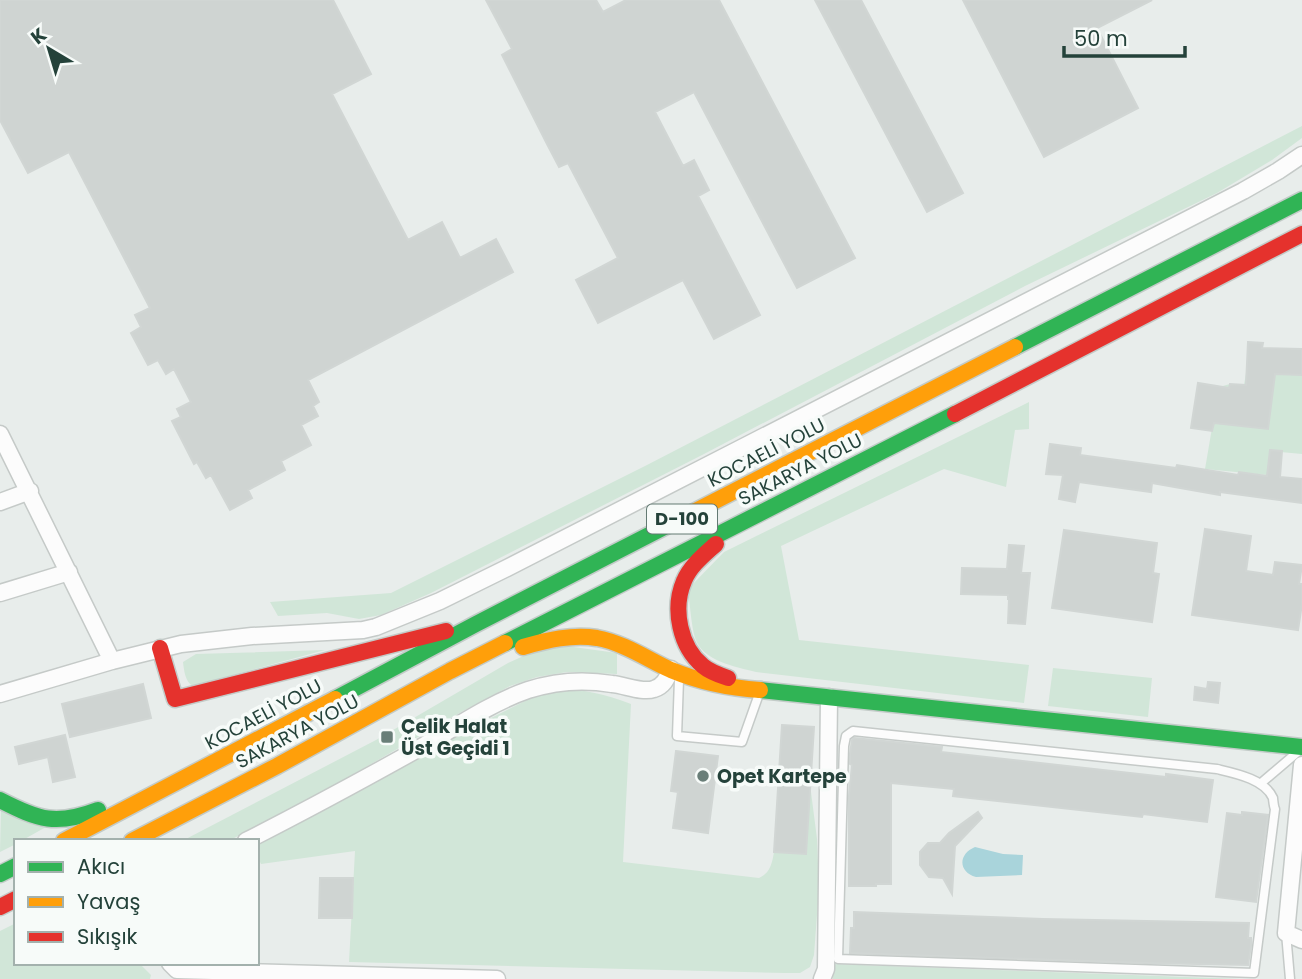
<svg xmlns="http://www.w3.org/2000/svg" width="1302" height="979" font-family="Poppins,sans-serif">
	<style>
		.green { fill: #d1e6d8 }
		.water { fill: #a9d4db }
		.building { fill: #cfd4d2; stroke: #d1d6d4; stroke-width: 2 }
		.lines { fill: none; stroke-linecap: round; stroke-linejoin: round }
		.lane-casing { stroke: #c5cac8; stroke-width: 11 }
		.street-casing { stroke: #c5cac8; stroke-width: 19 }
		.fast-casing { stroke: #c3cbc8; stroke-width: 19 }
		.slow-casing { stroke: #c3cbc8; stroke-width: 19 }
		.jam-casing { stroke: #c3cbc8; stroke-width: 19 }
		.lane { stroke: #fcfcfc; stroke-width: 8 }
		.street { stroke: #fcfcfc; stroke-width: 16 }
		.fast { stroke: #30b455; stroke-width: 16 }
		.slow { stroke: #ff9f0a; stroke-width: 16 }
		.jam { stroke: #e5322d; stroke-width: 16 }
		.poi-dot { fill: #697e78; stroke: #f7fbf9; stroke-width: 2.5 }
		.labels { text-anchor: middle; stroke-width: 7; stroke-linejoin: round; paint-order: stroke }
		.shield { fill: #f7fbf9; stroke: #637a73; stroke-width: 2 }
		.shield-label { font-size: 18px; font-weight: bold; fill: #24423a }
		.street-label { font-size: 19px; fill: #24423a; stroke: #f7fbf9 }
		.poi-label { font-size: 19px; font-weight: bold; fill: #24423a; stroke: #f7fbf9; text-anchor: start }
	</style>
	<rect width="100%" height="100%" fill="#e8edeb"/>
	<path class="green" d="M1302,126v12l-30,22 -55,33 -192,93 -321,168 -273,139 -50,22 -22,4 -32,-6 -49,3 -8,-14 121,-9 256,-128z
		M1246,373l56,2v79l-32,-3 -3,24 -62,-6 14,-82 11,-3 14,1z
		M1029,402v27l-14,1 -9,57 -62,-18 -163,77 18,94 230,25 -5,38 -268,-31c-20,-5 -54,-11 -61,-34 -4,-14 -5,-34 -7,-49l36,-37z
		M566,646l51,7v21l-50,-2 -30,5 -27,9 -47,25 -170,98 -65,32h-46l194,-101 132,-77 29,-13z
		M325,650l-132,36c-8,-4 -9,-16 -10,-24l13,-8z
		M1053,668l99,10 -4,39 -100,-11z
		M557,688c28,2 48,6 74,16l-8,158 136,16c11,-5 13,-14 15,-26l32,2 4,-70 7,55 2,49 -5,67 -4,12 -10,6h-15l-436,-11 6,-111 -94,13 -4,-8v-12l192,-105 90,-45z
		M1,808l45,19 -25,14h-5v3l-16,8z
		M16,923v40h123l12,12 -1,4h-150v-48z
		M833,964l408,15h-408z"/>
	<path class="water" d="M975,847l28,7 20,1 -1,20 -46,2c-18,-5 -18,-23 -1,-30z"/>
	<path class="building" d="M0,0h333l38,74 -39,20 76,146 34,-18 18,36 36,-19 17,33 -205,108 11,22 -6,4 5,10 -17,9 10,20 -30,16 4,9 -37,20 4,8 -22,12 -19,-35 -5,3 -9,-16 -3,2 -22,-43 9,-4 -4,-8 14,-7 -17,-33 -8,5 -8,-14 -10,5 -17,-32 10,-6 -6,-12 15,-7 -81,-156 -41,21 -28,-53z
		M486,0h110l7,12 23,-12h93l136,258 -58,30 -103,-196 -39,20 28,54 11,-6 15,30 -11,6 62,119 -46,24 -31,-59 -85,43 -22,-43 42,-22 -50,-95 -9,4 -12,-23 -45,-89 10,-6z
		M815,0h46l102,193 -36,19z
		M963,0h189l-55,28 41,80 -94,49z
		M1248,342l15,1 -1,5 40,1v26l-27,-1 -7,55 -54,-6 -2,8 -21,-3 7,-45 31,5 1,-4 16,1z
		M1050,444l31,4 -1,7 96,13 1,-3 61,10 1,-3 28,4 3,-26 12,1 -2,26 22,2v24l-82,-11v3l-68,-12 -1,9 -72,-10 -4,20 -16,-3 4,-24 -17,-1z
		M1205,529l46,7 -5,35 27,4 2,-13 27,3 -3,19h3v20l-4,26 -106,-15z
		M1064,530l93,13 -4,30 6,1 -7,48 -100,-14z
		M1009,545l15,1 -3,27h9l-5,51 -17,-1 1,-24h-1v-4l-47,-1 1,-26 45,1z
		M1208,682l12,1 -2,20 -24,-3 1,-13 12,2z
		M143,684l8,34 -81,19 -8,-33z
		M782,725l32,2 -8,127 -32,-2z
		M65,735l10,42 -22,5 -5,-25 -29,7 -4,-17z
		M854,738l88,9 -1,5 225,25v-3l47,6 -6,42 -64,-8 -1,3 -189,-21 1,-7 -63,-6v101h-15v2h-27v-90l3,-31 -2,-1v-10l2,-14z
		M676,751l42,5 -10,77 -35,-5 5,-36 -7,-1z
		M978,812l4,6 -27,28 -3,48 -9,-16 -14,-1 -9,-12v-13l8,-9h12l9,-10z
		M1242,812l26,3 -12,87 -40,-5 11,-84 15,2z
		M320,878h33l-1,40h-33z
		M854,912l189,7 206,4 -1,15h3v8l-3,19 -102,-2 -296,-10 1,-25h3z"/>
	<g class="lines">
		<defs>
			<path id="lane" d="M679,679l-2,57 65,6 17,-48
				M853,731l364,38c17,4 48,10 56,29 0,1 1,10 2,11l-21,164 -416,-14 6,-213 2,-10z
				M1260,784l40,-34
				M1286,933l4,46"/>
			<path id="street" d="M0,434l112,227
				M0,502l30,-11
				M0,593l69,-21
				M0,694l112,-33 69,-17 71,-8 111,-6 13,-3 64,-26 67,-33 736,-377 35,-20 24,-16
				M1302,765l-16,168 16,7
				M246,841c61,-31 120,-63 179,-96 32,-19 68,-43 103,-55 28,-9 55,-11 84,-6 13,1 30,9 42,5 10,-3 13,-11 17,-20
				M170,963l7,7 320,9
				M822,979l4,-10 3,-272"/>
			<path id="fast" d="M1015,347l287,-147
				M505,643l450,-229
				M760,690l542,57
				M335,699l141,-75 204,-105
				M0,800c39,20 56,26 98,10
				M0,874l16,-8"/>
			<path id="slow" d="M680,519l335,-172
				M523,647c24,-7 49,-13 74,-9 27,5 50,21 74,32 29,12 58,18 89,20
				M64,841l271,-142
				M132,841l145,-75 173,-95 55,-28"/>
			<path id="jam" d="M955,414l347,-180
				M716,544c-12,11 -26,22 -32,37 -12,28 -4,66 19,85 7,6 16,9 25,12
				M160,648l15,51 271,-68
				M0,907l16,-8"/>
		</defs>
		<use href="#lane" class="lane-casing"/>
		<use href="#street" class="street-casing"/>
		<use href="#fast" class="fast-casing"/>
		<use href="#slow" class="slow-casing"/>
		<use href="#jam" class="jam-casing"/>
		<use href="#lane" class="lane"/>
		<use href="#street" class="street"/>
		<use href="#fast" class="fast"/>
		<use href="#slow" class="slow"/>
		<use href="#jam" class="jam"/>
	</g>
	<g class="poi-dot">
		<rect x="380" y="730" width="14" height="14" rx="3.5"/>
		<circle cx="703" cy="776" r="7"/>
	</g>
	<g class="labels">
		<rect class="shield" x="647" y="504.5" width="70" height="29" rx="5"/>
		<g class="shield-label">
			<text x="682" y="525">D-100</text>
		</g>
		<g class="street-label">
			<text transform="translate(766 452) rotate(-27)" y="7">KOCAELİ YOLU</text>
			<text transform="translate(800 469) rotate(-27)" y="7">SAKARYA YOLU</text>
			<text transform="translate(263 714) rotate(-28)" y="7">KOCAELİ YOLU</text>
			<text transform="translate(297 731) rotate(-28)" y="7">SAKARYA YOLU</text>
		</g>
		<g class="poi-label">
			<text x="401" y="733">Çelik Halat<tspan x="401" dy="22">Üst Geçidi 1</tspan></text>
			<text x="717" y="783">Opet Kartepe</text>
		</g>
	</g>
	<rect x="14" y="839" width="245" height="126" fill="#f7fbf9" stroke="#a3b1ad" stroke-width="2"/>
	<rect x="28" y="862" width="35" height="10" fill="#30b455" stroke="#a3b1ad" stroke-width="2"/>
	<text x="77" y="874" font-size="21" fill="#24423a">Akıcı</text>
	<rect x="28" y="897" width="35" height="10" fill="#ff9f0a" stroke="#a3b1ad" stroke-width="2"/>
	<text x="77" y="909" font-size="21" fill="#24423a">Yavaş</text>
	<rect x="28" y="932" width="35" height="10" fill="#e5322d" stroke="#a3b1ad" stroke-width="2"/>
	<text x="77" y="944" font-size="21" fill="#24423a">Sıkışık</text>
	<g transform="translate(49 49) rotate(322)" stroke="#f7fbf9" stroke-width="5" paint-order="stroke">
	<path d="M0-5L12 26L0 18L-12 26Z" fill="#24423a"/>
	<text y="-10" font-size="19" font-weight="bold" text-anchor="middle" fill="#24423a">K</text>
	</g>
	<path d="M1064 46v10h121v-10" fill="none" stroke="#24423a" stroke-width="3.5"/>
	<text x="1074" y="46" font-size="21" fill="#24423a" stroke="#f7fbf9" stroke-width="5" paint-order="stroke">50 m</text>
</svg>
